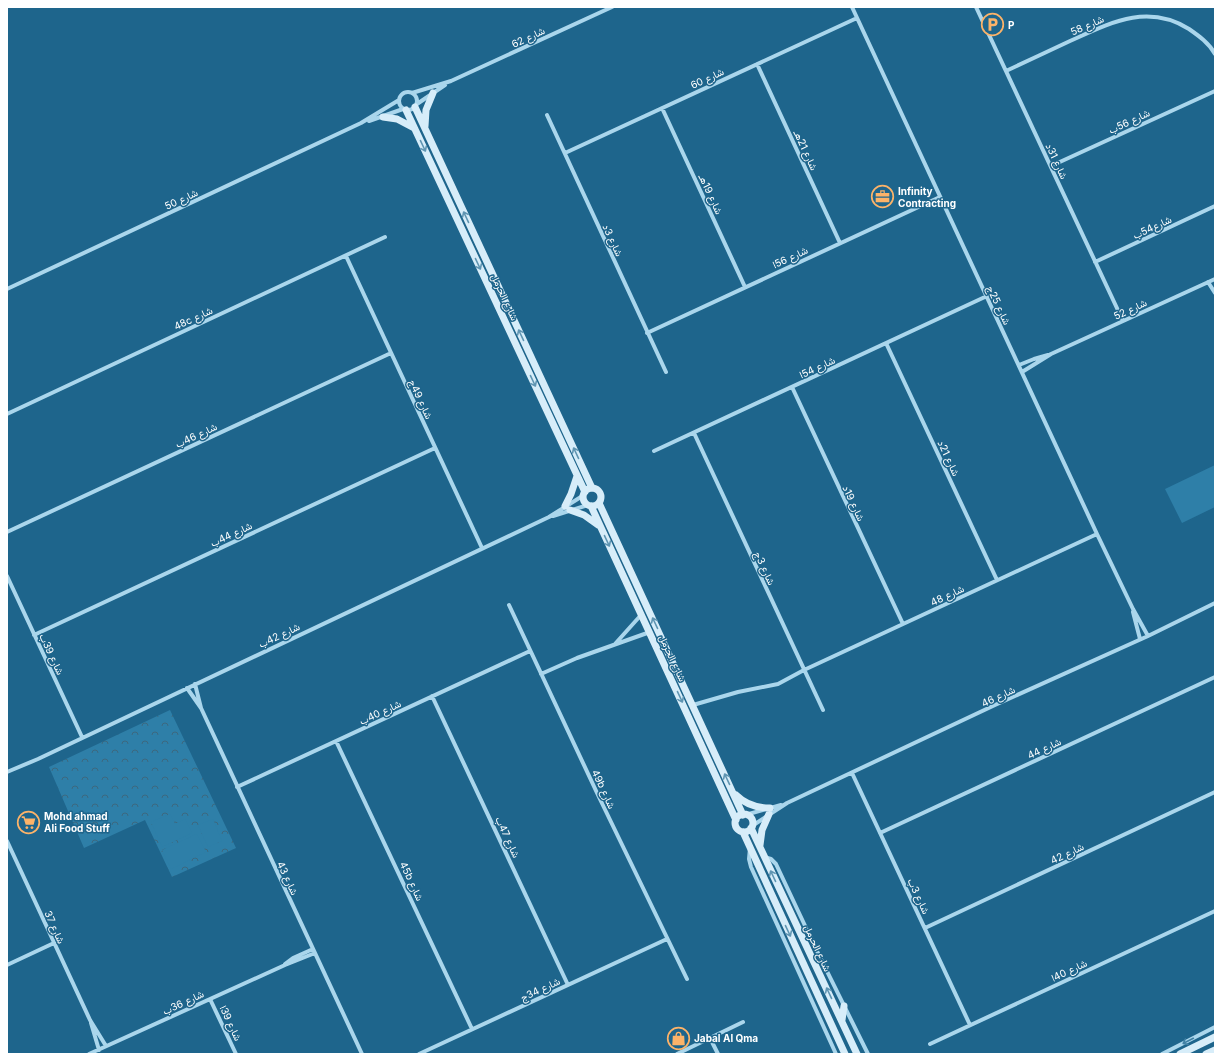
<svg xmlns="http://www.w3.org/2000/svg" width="1222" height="1061" font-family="Inter,Vazirmatn,sans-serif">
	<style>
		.forest { fill: url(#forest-crowns) }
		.pitch { fill: #2e7fa8 }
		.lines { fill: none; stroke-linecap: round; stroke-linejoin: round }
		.street { stroke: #aad6ec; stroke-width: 4 }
		.secondary { stroke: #d7edf9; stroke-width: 7 }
		.oneway { stroke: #5f95b2 }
		.oneway2 { stroke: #4181a4 }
		.labels { text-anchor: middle; stroke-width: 3; stroke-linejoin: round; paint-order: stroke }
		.poi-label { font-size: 10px; font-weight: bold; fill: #fff; stroke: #1e658c; text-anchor: start }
		.street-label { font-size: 10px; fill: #fff; stroke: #1e658c }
	</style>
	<defs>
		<pattern id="forest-crowns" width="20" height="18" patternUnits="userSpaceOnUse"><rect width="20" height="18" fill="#2e7fa8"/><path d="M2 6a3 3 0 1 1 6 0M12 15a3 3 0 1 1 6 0" fill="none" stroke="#3c687f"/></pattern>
	</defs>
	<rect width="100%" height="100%" fill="#1e658c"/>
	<path class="forest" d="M170,710l66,138 -64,29 -27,-57 -61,28 -35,-81z"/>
	<path class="pitch" d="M1215,465v42l-33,16 -17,-34z
		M170,814l5,10 10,-5 7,14 -30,14 -11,-25z
		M213,819l9,22 -14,6 -10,-22z
		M197,834l9,18 -35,17 -9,-19z"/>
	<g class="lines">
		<path class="street" d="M852,7l245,527 36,75 15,27
			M976,7l147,314
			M757,64l83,179
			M1006,71c21,-10 43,-20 64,-30 40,-18 77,-38 119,-12 10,7 20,14 26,25
			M399 101a9 9 0 1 1 18 0a9 9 0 1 1-18 0Z
			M412,93l39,-12 161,-74
			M417,104l28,-19
			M662,108l83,179
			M547,115l119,257
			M369,121l34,-12
			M565,153l292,-135
			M1051,166l164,-75
			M346,256l136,292
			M1095,262l120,-56
			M1208,282l7,11
			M7,289l354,-166 38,-23
			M647,333l293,-136
			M886,343l111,237
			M1019,365l15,-6 14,-4
			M1022,372l29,-18 164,-75
			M792,387l111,237
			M7,414l378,-177
			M694,433l129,277
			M654,451l333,-155
			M553,516l35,-11
			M7,532l384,-179
			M7,576l75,161
			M509,605l89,190 89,184
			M1133,612l7,27
			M34,635l401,-187
			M615,644l26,-29
			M541,674l36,-16 73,-26
			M195,684l6,24
			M187,688l14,20 161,346
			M432,696l136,289
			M693,705l45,-13 40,-8 26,-14 293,-136
			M336,741l136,288
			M7,772l31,-13 511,-242 35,-22
			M852,773l118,252
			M237,787l293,-136
			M745,815l36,-10
			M752,826l35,-23 208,-98 153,-69 67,-33
			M880,833l335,-156
			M7,841l83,179 16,26
			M750,848l-1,11 2,8 85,187
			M764,857l7,2 5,5 39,83 53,107
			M925,928l290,-136
			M285,964l8,-6 20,-9
			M7,965l47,-22
			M210,999l26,55
			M91,1023l8,27
			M710,1038l8,16
			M930,1044l285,-133
			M89,1054l196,-89 30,-12
			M419,1054l248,-115
			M677,1054l66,-32
			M1162,1054l53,-27"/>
		<path class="secondary" d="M415,107l177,381
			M406,110l179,382
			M383,117l14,2 17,9
			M425,126l1,-16 7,-17
			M583 497a9 9 0 1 1 18 0a9 9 0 1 1-18 0Z
			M599,503l144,312
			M565,506l6,-12 6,-18
			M591,506l145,314
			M570,510l14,5 14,10
			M736,795c9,9 21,13 34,13
			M735 823a9 9 0 1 1 18 0a9 9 0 1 1-18 0Z
			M751,828l106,226
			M743,832l102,222
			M760,845l2,-15 7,-16
			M842,1020l2,-14
			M1180,1054l35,-17
			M1206,1054l9,-4"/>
	</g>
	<defs><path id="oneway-shaft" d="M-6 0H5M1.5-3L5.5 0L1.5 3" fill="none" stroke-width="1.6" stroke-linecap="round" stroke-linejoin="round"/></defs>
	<g class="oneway">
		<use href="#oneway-shaft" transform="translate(423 146) rotate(65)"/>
		<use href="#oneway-shaft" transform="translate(466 217) rotate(-115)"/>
		<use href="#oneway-shaft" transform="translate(478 264) rotate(65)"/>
		<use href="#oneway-shaft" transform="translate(521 335) rotate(-115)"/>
		<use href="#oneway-shaft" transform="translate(533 381) rotate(65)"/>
		<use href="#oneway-shaft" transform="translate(576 453) rotate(-115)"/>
		<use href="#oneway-shaft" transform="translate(607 541) rotate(65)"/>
		<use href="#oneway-shaft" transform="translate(655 623) rotate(-115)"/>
		<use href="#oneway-shaft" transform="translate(680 697) rotate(65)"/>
		<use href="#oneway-shaft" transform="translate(727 779) rotate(-115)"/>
		<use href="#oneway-shaft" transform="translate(773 876) rotate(-115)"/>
		<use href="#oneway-shaft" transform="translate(788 931) rotate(65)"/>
		<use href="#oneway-shaft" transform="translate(829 993) rotate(-115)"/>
	</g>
	<use class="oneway2" href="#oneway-shaft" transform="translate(1188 1041) rotate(153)"/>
	<defs>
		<symbol id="parking-ring" viewBox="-11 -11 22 22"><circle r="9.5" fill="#1e658c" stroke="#fcb369" stroke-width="1.5"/><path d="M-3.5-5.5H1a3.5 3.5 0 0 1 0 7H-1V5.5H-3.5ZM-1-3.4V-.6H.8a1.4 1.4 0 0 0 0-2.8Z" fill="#fcb369"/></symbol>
		<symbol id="office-ring" viewBox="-11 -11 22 22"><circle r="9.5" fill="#1e658c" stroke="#fcb369" stroke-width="1.5"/><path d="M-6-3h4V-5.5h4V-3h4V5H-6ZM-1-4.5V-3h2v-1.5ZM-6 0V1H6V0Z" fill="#fcb369"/></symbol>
		<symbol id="supermarket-ring" viewBox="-11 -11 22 22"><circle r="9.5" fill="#1e658c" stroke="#fcb369" stroke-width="1.5"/><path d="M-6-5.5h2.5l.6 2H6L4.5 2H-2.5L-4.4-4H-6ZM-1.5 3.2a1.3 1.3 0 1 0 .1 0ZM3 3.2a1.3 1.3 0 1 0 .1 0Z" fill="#fcb369"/></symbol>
		<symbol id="shop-ring" viewBox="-11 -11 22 22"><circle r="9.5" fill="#1e658c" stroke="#fcb369" stroke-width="1.5"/><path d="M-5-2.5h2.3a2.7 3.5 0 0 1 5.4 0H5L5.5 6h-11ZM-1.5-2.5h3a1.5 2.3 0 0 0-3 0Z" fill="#fcb369"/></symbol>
	</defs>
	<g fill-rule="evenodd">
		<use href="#parking-ring" x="980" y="12" width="25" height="25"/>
		<use href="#office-ring" x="870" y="184" width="25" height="25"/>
		<use href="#supermarket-ring" x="16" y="810" width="25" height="25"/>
		<use href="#shop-ring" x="666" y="1026" width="25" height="25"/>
	</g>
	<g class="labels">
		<g class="poi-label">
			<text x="1008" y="29">P</text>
			<text x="898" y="195">Infinity<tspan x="898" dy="12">Contracting</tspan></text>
			<text x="44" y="820">Mohd ahmad<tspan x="44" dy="12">Ali Food Stuff</tspan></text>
			<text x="694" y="1042">Jabal Al Qma</text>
		</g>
		<g class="street-label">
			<text transform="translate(1087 25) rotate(-24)" y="4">شارع 58</text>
			<text transform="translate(528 37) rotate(-25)" y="4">شارع 62</text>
			<text transform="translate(707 78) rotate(-25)" y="4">شارع 60</text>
			<text transform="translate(1129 121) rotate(-25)" y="4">شارع 56ب</text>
			<text transform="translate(806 150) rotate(65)" y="4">شارع 21هـ</text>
			<text transform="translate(1057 161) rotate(65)" y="4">شارع 31د</text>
			<text transform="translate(711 194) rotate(65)" y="4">شارع 19هـ</text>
			<text transform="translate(181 199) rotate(-25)" y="4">شارع 50</text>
			<text transform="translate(1152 227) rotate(-25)" y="4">شارع54ب</text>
			<text transform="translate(613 240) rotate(65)" y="4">شارع 3د</text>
			<text transform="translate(790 257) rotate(-25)" y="4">شارع 56ا</text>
			<text transform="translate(505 297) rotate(65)" y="4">شارع الحرمل</text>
			<text transform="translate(999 305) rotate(65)" y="4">شارع 25ج</text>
			<text transform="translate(1130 309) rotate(-25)" y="4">شارع 52</text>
			<text transform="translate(193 318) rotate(-25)" y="4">48c شارع</text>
			<text transform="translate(817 367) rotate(-25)" y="4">شارع 54ا</text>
			<text transform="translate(421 399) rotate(65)" y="4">شارع 49ج</text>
			<text transform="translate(196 435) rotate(-25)" y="4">شارع 46ب</text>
			<text transform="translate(949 458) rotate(65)" y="4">شارع 21د</text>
			<text transform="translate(854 503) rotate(65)" y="4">شارع 19د</text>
			<text transform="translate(231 534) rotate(-25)" y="4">شارع 44ب</text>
			<text transform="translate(765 568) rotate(65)" y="4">شارع 3ج</text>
			<text transform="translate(947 595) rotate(-25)" y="4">شارع 48</text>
			<text transform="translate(279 635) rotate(-25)" y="4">شارع 42ب</text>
			<text transform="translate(52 654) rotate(65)" y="4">شارع 39ب</text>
			<text transform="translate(673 658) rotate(65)" y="4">شارع الحرمل</text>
			<text transform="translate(998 696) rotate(-25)" y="4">شارع 46</text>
			<text transform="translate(380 712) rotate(-25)" y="4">شارع 40ب</text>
			<text transform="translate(1044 748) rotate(-25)" y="4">شارع 44</text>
			<text transform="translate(604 789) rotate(65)" y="4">49b شارع</text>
			<text transform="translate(508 837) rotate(65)" y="4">شارع 47ب</text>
			<text transform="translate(1067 853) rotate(-25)" y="4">شارع 42</text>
			<text transform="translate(288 878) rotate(65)" y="4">شارع 43</text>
			<text transform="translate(412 881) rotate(65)" y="4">45b شارع</text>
			<text transform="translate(919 896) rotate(65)" y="4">شارع 3ب</text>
			<text transform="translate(55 927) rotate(66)" y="4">شارع 37</text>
			<text transform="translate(818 948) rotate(65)" y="4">شارع الحرمل</text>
			<text transform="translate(1069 970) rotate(-25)" y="4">شارع 40ا</text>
			<text transform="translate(540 989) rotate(-25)" y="4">شارع 34ج</text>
			<text transform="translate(183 1002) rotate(-25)" y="4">شارع 36ب</text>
			<text transform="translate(231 1023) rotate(65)" y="4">شارع 39ا</text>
		</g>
	</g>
	<rect width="1222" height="1061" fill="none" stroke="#ffffff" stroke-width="16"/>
</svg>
